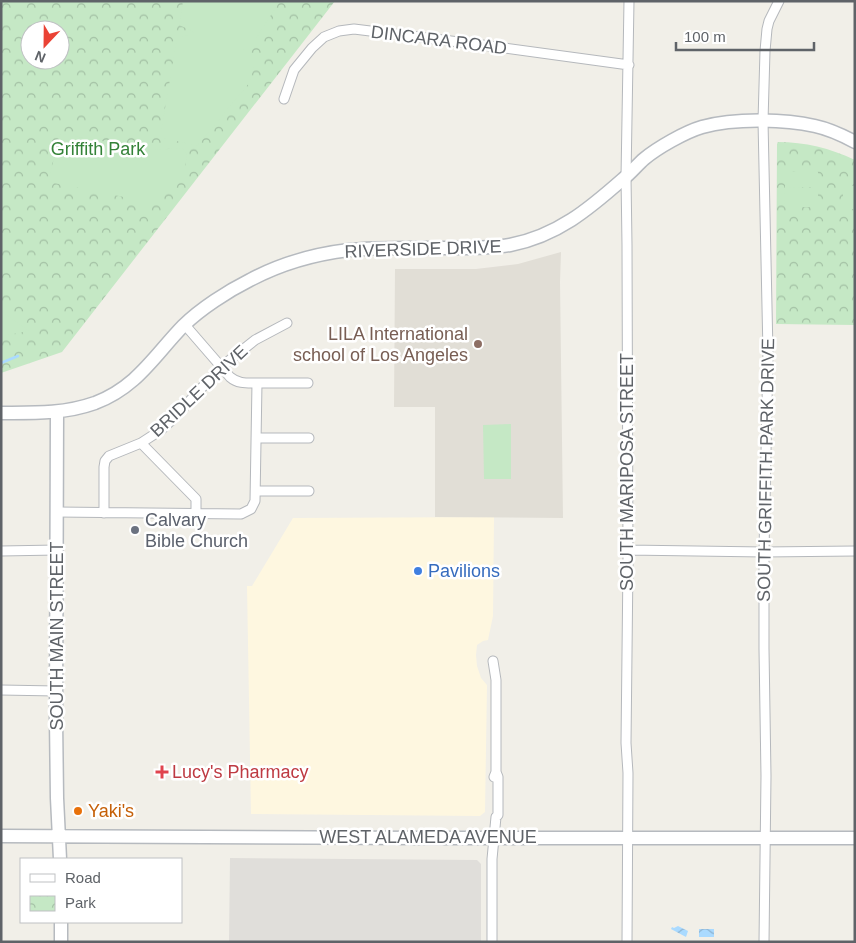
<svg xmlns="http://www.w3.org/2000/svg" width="856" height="943" font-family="Arial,sans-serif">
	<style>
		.commercial { fill: #fef7e0 }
		.industrial { fill: #e0deda }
		.education { fill: #e1ded6 }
		.park { fill: url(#park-crowns); fill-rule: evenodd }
		.garden { fill: #c5e8c5 }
		.water { fill: url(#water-waves) }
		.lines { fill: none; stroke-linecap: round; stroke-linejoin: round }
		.stream { stroke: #aadaff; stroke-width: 2.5 }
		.street-casing { stroke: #b5b8bc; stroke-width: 11 }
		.secondary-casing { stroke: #b6babf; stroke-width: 15 }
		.street { stroke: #fff; stroke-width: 9 }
		.secondary { stroke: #fff; stroke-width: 12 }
		.education-dot { fill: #8d6e63; stroke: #fff; stroke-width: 2 }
		.worship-dot { fill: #6b7280; stroke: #fff; stroke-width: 2 }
		.shop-dot { fill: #3f7fe0; stroke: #fff; stroke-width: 2 }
		.health-dot { fill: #e0444e; stroke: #fff; stroke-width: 2 }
		.food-dot { fill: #e8710a; stroke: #fff; stroke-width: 2 }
		.labels { text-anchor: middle; stroke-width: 5; stroke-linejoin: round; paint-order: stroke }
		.street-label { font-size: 18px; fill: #5f6368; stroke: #fff }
		.park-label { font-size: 18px; fill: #348238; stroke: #fff }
		.education-label { font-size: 18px; fill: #785e54; stroke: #fff; text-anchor: end }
		.worship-label { font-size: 18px; fill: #5b616d; stroke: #fff; text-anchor: start }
		.shop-label { font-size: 18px; fill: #366cbe; stroke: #fff; text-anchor: start }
		.health-label { font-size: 18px; fill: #be3a42; stroke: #fff; text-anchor: start }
		.food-label { font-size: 18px; fill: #c56008; stroke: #fff; text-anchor: start }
	</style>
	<defs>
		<pattern id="park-crowns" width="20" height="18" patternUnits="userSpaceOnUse" patternTransform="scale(1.25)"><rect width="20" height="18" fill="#c5e8c5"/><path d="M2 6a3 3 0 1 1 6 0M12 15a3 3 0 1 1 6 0" fill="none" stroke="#a3c0a4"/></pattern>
		<pattern id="water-waves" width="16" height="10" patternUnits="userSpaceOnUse" patternTransform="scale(1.25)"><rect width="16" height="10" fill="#aadaff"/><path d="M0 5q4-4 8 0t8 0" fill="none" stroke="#8eb4d2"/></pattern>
	</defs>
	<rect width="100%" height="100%" fill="#f1efe8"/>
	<path class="commercial" d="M494,517l-1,99 -5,24 -5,1 -6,4 -1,10 1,11 4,12 6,7 -2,127 -5,4 -229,-2 -4,-228h5l41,-68z"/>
	<path class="industrial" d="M230,858l247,2 4,4v78h-252z"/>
	<path class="education" d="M561,252l-1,30 3,236 -128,-1v-110h-41l1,-138h81l42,-5z"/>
	<path class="park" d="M1,1h334l-273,351 -61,21zM30,30h30v30h-30z
		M778,142c27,0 52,6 77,18v165l-79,-1 1,-180z"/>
	<path class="garden" d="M183,1h81l14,3 -25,39 -10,7 4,2 7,14 -4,16 -53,64 -37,-9 17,-98 18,-7 -16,-7z
		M60,134l95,16 27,-2 5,6 -2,12 -36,36 -95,-19 -5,-5z
		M785,172h33v15l-33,1z
		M843,186h12v23h-12z
		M784,191h34v16h-33z
		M1,311l28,20 -28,5z
		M511,424v55h-27l-1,-54z"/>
	<path class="water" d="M678,926l10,5 -2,6 -15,-8 1,-2 2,1z
		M699,929h15v8h-15z"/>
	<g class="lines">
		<path class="stream" d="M1,363l17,-7"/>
		<defs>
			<path id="street" d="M284,99l10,-29 18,-22 12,-11 15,-6 15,-2 121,15 154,21
				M257,383h51
				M256,438h53
				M141,443l55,56v14
				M256,491h53
				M57,512l184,2 10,-5 4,-8 2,-118c-10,0 -19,1 -27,-6l-45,-52
				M104,513v-46l1,-6 4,-5 32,-13 20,-13 11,-10 49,-53 34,-27 32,-17
				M628,550l136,2 91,-1
				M1,551l56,-1
				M493,661l3,19v92l-2,5
				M1,690l55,1
				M492,942v-83l4,-42 2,-2v-38l-2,-5
				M627,942l1,-169 -2,-30 2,-180 -1,-318 -1,-68 3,-176
				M764,942l2,-166 -2,-127v-97l4,-199 -5,-232 2,-70 2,-22 2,-8 10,-20"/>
			<path id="secondary" d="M57,412l-1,307 1,79 3,61
				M1,413c33,0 63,1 94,-10 42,-16 59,-47 88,-77 17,-17 45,-35 67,-46 30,-16 65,-26 99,-30 30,-3 60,-2 90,-2 24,0 48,1 71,-3 47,-9 79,-36 113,-66 8,-6 14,-14 21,-20 13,-11 41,-27 58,-32 32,-9 81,-8 113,-1 14,3 27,9 40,16
				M1,836l423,2h431
				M61,922v20"/>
		</defs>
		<use href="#street" class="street-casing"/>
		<use href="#secondary" class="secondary-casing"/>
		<use href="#street" class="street"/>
		<use href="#secondary" class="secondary"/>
	</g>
	<circle class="education-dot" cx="478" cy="344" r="5"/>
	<circle class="worship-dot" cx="135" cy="530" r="5"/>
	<circle class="shop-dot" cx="418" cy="571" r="5"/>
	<path class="health-dot" d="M159.5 764.5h5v5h5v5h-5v5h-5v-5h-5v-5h5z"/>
	<circle class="food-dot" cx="78" cy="811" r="5"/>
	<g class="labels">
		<g class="street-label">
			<text transform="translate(439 40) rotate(7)" y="6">DINCARA ROAD</text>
			<text transform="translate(423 249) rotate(-2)" y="6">RIVERSIDE DRIVE</text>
			<text transform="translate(199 391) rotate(-43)" y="6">BRIDLE DRIVE</text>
			<text transform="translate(766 470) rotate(-89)" y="6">SOUTH GRIFFITH PARK DRIVE</text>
			<text transform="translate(627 472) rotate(-90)" y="6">SOUTH MARIPOSA STREET</text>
			<text transform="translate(57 636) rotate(-90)" y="6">SOUTH MAIN STREET</text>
			<text x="428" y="843">WEST ALAMEDA AVENUE</text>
		</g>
		<g class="park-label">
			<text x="98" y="155">Griffith Park</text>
		</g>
		<g class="education-label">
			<text x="468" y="340">LILA International<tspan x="468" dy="21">school of Los Angeles</tspan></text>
		</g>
		<g class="worship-label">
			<text x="145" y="526">Calvary<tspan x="145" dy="21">Bible Church</tspan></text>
		</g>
		<g class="shop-label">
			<text x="428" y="577">Pavilions</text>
		</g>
		<g class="health-label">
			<text x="172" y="778">Lucy's Pharmacy</text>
		</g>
		<g class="food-label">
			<text x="88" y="817">Yaki's</text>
		</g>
	</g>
	<rect width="856" height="943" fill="none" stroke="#5f6368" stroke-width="5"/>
	<rect x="20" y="858" width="162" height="65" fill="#ffffff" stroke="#bfc1c3"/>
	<rect x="30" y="874" width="25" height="8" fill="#ffffff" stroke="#bfc1c3"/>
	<text x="65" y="883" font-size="15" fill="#5f6368">Road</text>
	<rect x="30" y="896" width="25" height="15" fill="url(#park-crowns)" stroke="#bfc1c3"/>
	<text x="65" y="908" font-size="15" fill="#5f6368">Park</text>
	<g transform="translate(45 45) rotate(202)"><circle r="24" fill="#ffffff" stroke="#bfc1c3"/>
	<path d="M0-4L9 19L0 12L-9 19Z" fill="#ea4335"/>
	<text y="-8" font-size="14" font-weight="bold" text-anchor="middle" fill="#5f6368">N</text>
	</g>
	<path d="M676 42v8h138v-8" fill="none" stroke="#5f6368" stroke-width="2.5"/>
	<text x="684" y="42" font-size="15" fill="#5f6368" stroke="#ffffff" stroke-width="4" paint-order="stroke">100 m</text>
</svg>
